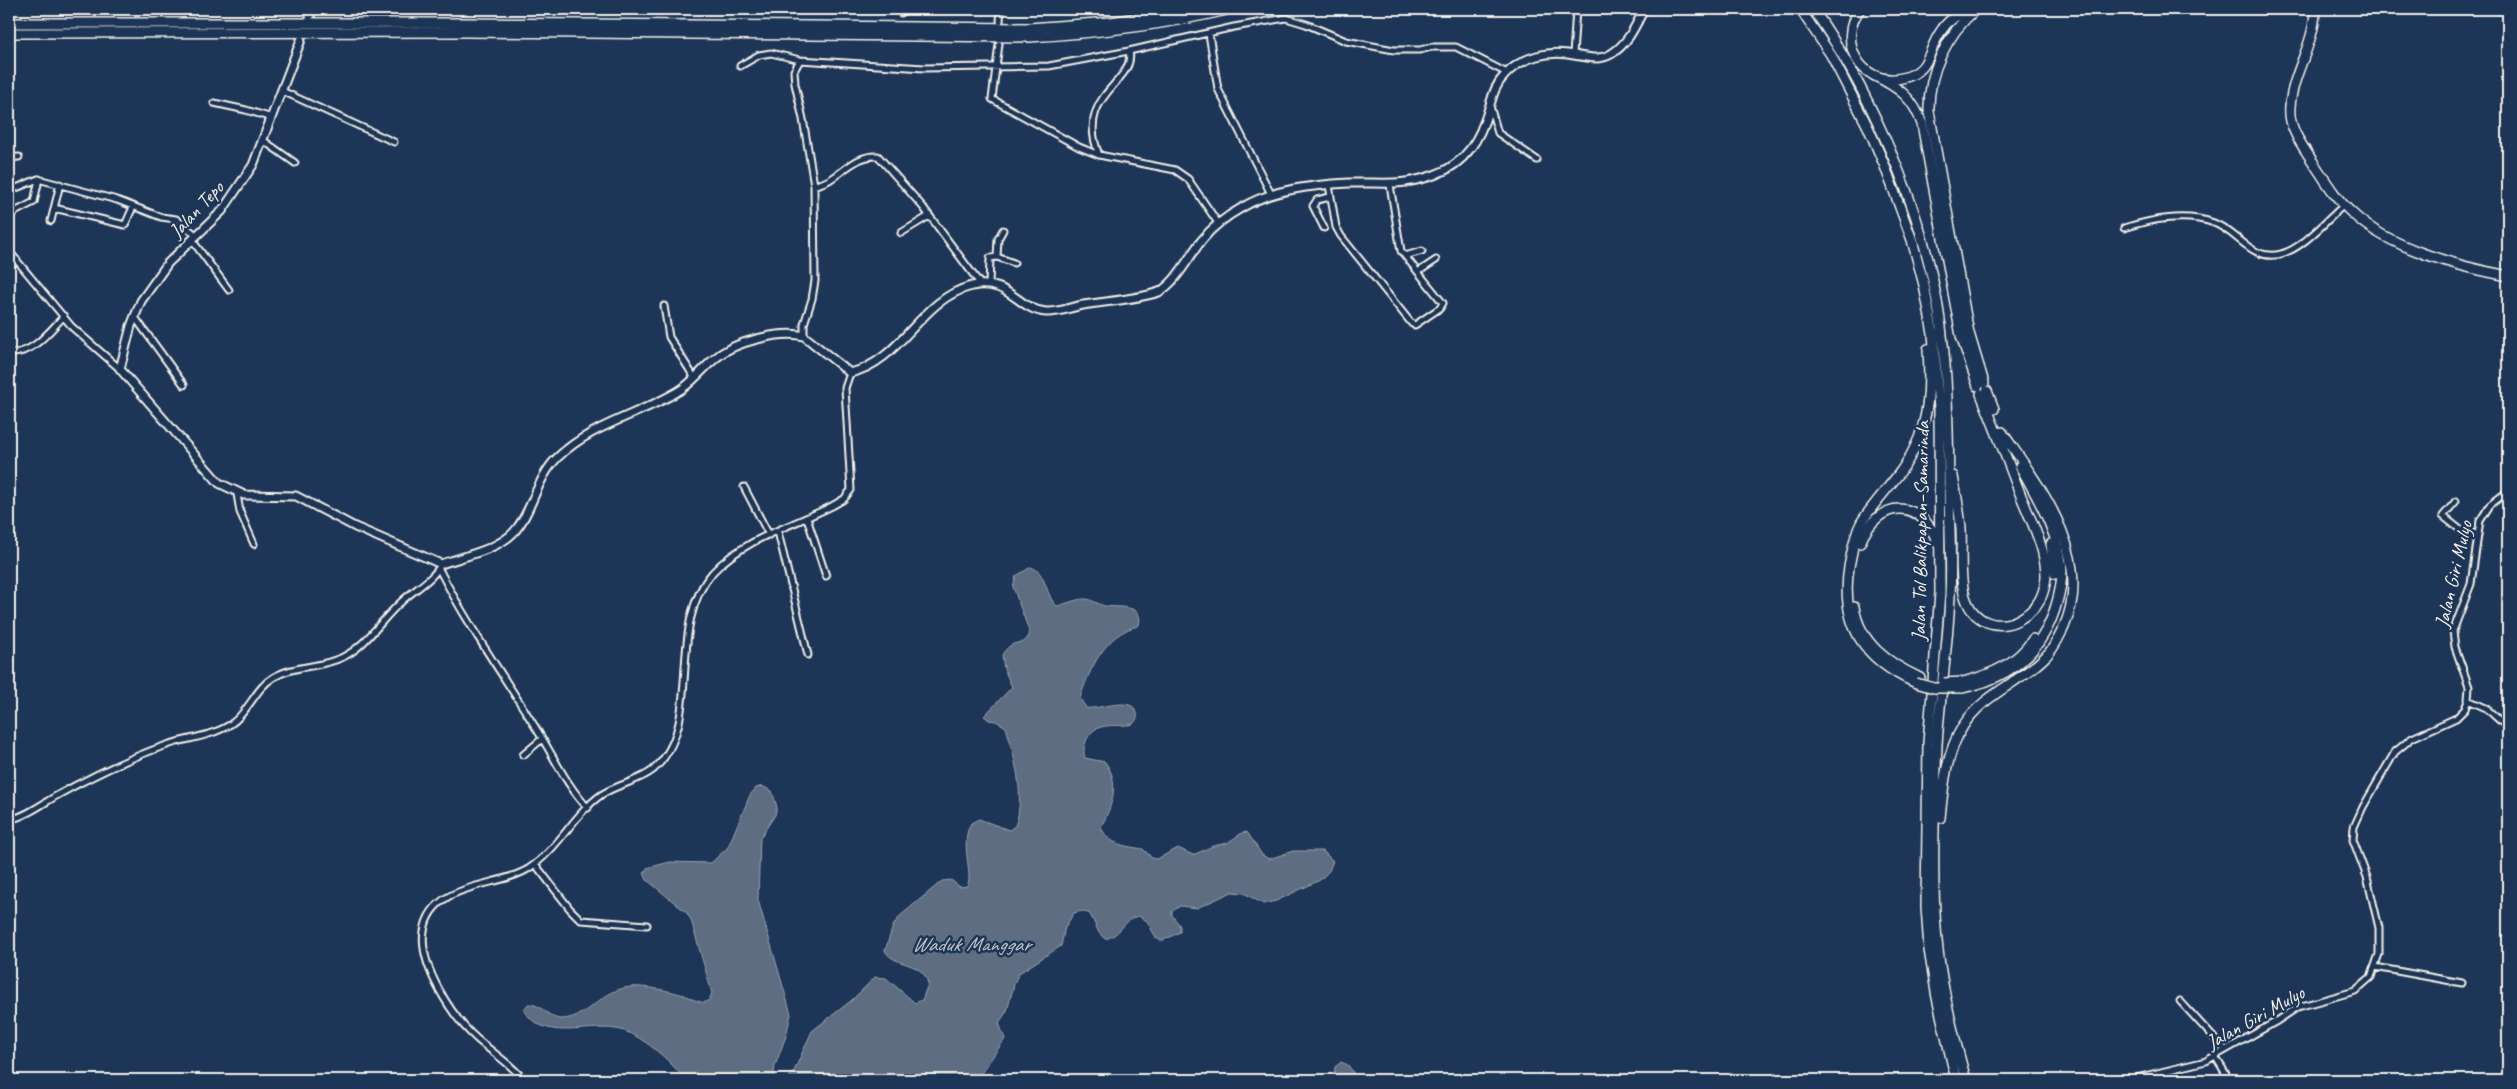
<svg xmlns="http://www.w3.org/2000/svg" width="2517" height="1089" font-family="Caveat,sans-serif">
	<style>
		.water { fill: #5e6d82; stroke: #9aa2ab }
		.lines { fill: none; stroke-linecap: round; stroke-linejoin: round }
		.street-casing { stroke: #f4f1e8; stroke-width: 9 }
		.secondary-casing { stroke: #f4f1e8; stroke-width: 11 }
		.highway-casing { stroke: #f4f1e8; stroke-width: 12 }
		.street { stroke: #1d3557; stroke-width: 5 }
		.secondary { stroke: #1d3557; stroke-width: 7 }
		.highway { stroke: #1d3557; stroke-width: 9 }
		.highway-bridge-casing { stroke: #f4f1e8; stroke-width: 12; stroke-linecap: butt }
		.highway-bridge { stroke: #1d3557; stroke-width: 9 }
		.labels { text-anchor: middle; stroke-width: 5; stroke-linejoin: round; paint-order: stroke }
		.street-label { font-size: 20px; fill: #f4f1e8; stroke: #1d3557 }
		.water-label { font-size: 21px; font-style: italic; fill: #c0c3c4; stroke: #1d3557 }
	</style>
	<rect width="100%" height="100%" fill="#1d3557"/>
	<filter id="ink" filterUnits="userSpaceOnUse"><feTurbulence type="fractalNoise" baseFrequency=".02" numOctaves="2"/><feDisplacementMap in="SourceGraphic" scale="10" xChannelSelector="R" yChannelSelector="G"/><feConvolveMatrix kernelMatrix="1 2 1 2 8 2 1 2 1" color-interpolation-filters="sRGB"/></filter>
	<g filter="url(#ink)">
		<path class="water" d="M1031,567c16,5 14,29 26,39 9,-2 21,-8 30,-7 6,1 12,6 18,7 11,2 40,-3 34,19 -5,3 -10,3 -14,6 -24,12 -37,43 -45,67l6,10c13,2 47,-13 51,5 1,5 -1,8 -4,11 -16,4 -37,-4 -46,15 -3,7 -4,12 -2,19l20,4c16,21 7,44 -4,65 8,19 26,19 42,22l9,9 5,1 21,-11 15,7 20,-9 14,-3 15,-10 5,-1 15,23 7,4 24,-8h30l10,10 -4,10 -9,9 -44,21 -13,3 -19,-11 -12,-1 -35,16 -17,-2 -8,5v4l8,11v6l-18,9 -6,-3 -9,-17 -8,-5c-15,2 -18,20 -34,23l-6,-6 -9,-19 -8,-3 -8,2 -9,14 -4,19 -42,27 -4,8 -8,30 -8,12 6,16 -25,36 -7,5h-186l7,-9 18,-40 40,-31 23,-23 11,1 29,25 7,-3 6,-16c-5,-24 -32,-16 -43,-33l8,-25 7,-10 42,-35 9,-1 9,7 7,-1c7,-12 -8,-42 4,-63l8,-4 30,11 6,-4c11,-30 -1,-70 -9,-99l-10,-6 -7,-1 -5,-4 28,-29 -8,-18 -2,-14c6,-10 11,-12 22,-13l5,-6v-5l-16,-44 3,-11z
			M762,786l10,5 5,16 -2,8 -15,23 -2,62 33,114 -5,22 -11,30 -1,8 3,6h-92c-13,-18 -46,-48 -69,-51 -30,-5 -73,14 -92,-19l4,-6c14,-1 21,16 34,15 31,-2 41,-36 80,-32 14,1 28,4 42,8 5,2 11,6 17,7 4,1 4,0 8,-2l3,-7 -21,-73 -4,-7 -40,-33 -3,-7 3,-5 23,-6 41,1 17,-16 22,-52 6,-7z
			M1341,1062l7,3 10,15h-24l1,-13z"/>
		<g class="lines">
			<defs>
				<path id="street" d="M897,9l4,4
					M1000,21l1,-12
					M1209,34l9,55 53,105
					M999,44l-7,55 87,48 20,8 76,15 13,9 30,44
					M1573,55l3,-46
					M800,60l-6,11 1,13 8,35 11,66 1,96 -3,18 -8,25v12
					M740,66l19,-11 12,-2 29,7 124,8 125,-2 80,-15
					M282,91l112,51
					M214,103l32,7 26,8
					M1490,106l8,27 39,27
					M264,141l31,22
					M1099,155c-25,-62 38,-72 30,-104l105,-24 52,-9 20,6 40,17 48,9h26l12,-3h24l51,26
					M9,158l10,-1
					M814,185c24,-2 37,-31 64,-29l45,51 58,78
					M1329,185l7,42 5,9 71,88 3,1 25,-17 3,-5 -42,-52 -11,-66
					M9,191l29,-12 79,21 44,17 15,2 20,16
					M54,208l71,17 8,-18
					M9,215l25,-13 5,-23
					M51,221l9,-37
					M1324,228l-11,-22 4,-6 13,-3
					M2124,228c27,-9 62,-15 90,-5 24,9 38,39 67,31 21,-5 46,-34 63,-49
					M901,233l28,-17
					M192,240l37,50
					M9,251l63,76 48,42
					M1405,256l17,-5
					M997,257l1,-18 5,-9
					M9,267l8,-7
					M1418,272l18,-12
					M989,285l1,-27 7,-1 17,6
					M664,306l5,31 25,40
					M134,316l50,69
					M9,353c23,2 40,-21 55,-37
					M744,487l25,48
					M237,494l3,18 14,32
					M2456,501l-13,15 20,16 15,2
					M807,518l19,58
					M778,532l30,123
					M439,569c30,59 69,113 103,169 15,25 26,49 46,70
					M2468,700l18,8 22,20
					M523,755l19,-16
					M9,820c17,-4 32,-15 47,-24 36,-20 74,-39 114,-52 20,-6 42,-8 61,-20 18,-12 24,-36 43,-47 20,-12 47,-9 69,-20 23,-11 38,-37 57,-54 13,-13 33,-23 41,-39
					M535,864l35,45 11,11 66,5
					M2375,967l87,16
					M2180,1001l45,49
					M2215,1056l14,23
					M524,1080c-13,-16 -31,-27 -47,-41 -24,-21 -59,-74 -53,-108 8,-50 74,-43 104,-62 30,-19 45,-54 73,-74 16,-11 37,-13 52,-25 53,-46 11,-143 60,-198 31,-33 79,-46 119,-66l12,-7 7,-9 -6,-102 5,-15
					M2128,1080l78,-19 71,-40 21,-14 57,-16 16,-14 8,-23v-26l-12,-51 -14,-37 1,-13 9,-20 32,-55 17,-14 44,-20 9,-9 3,-9 1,-13 -14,-40 -2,-16 18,-47 9,-63 10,-16 18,-14"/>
				<path id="secondary" d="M310,16l2,-7
					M301,40l-48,125 -31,46 -54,52 -27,38 -10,25 -11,43 99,114 25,12 52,1 59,31 86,37c23,-8 56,-14 73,-32 19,-21 22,-54 44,-75 33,-32 80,-42 119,-65 19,-10 30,-32 52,-43 18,-9 50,-17 70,-14l5,1 46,37c53,-12 69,-74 122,-87 37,-8 46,24 74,26 12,1 25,-5 37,-7 25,-4 51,-5 76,-13 18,-10 30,-36 43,-52 11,-14 25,-24 41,-33 30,-18 71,-22 106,-24 33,-1 51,4 85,-8 32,-11 46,-36 55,-67 4,-13 6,-23 16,-33 18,-19 44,-25 69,-20 13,2 25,6 37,-1 17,-10 25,-29 33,-45"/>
				<path id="highway" d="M1800,9l31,46 37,72 16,37 28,76 12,45 9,49 6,75 1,184 -12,150 -2,163 3,44 8,48 19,82
					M1813,9c51,72 102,185 120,272 15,67 15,136 16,204 0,37 3,74 1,111 -2,50 -10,99 -13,149 -3,64 -6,142 1,205 5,44 16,88 28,130
					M1860,9c-24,31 0,78 42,69 29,-6 25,-27 39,-47 7,-11 18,-18 30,-22
					M1976,9c-29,25 -48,63 -47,102l40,222 15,50
					M2315,9c0,35 -23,64 -25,98 -2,21 12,38 23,55 12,18 23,37 39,51 36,35 108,54 156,63
					M9,23h458l562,5 82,-6 80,-13
					M9,33l458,-1 562,5c69,-4 135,-12 202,-28
					M1873,75c25,12 40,22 49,49l39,212 17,50
					M1987,391l7,18
					M1953,476c3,18 7,36 8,53 2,30 -8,79 26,93 12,5 26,2 36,-5 15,-9 22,-24 23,-41 0,-27 -15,-55 -25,-80 -13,-34 -26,-68 -40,-102
					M1860,543c19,-46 62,-45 78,1
					M2051,544l4,30
					M1854,607c6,37 34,56 66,71
					M1963,682c28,-7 54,-18 70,-43
					M1916,683c-52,-23 -76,-58 -67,-116 3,-15 5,-31 12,-44 16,-26 40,-46 53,-74 16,-31 16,-66 14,-100
					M1962,688c49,-10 82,-37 95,-86 4,-14 7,-31 3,-46 -7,-32 -24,-61 -40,-90
					M1940,818c3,-30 6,-65 23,-92 20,-32 57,-43 83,-70 8,-7 13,-19 18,-29 31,-70 -24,-140 -62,-195"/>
			</defs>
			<use href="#street" class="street-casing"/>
			<use href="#secondary" class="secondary-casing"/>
			<use href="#highway" class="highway-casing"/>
			<use href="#street" class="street"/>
			<use href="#secondary" class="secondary"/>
			<use href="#highway" class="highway"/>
			<defs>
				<path id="highway-bridge" d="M1916,683l18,5h28
					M1944,683l19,-1"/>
			</defs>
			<use href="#highway-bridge" class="highway-bridge-casing"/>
			<use href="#highway-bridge" class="highway-bridge"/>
		</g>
	</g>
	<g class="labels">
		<g class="street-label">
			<text transform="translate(196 209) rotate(-47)" y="7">Jalan Tepo</text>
			<text transform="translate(1920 531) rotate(-89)" y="7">Jalan Tol Balikpapan–Samarinda</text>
			<text transform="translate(2453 574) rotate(-77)" y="7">Jalan Giri Mulyo</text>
			<text transform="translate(2255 1017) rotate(-29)" y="7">Jalan Giri Mulyo</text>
		</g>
		<g class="water-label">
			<text x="971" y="951">Waduk Manggar</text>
		</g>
	</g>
	<rect width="2517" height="1089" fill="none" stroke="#1d3557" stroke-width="30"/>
	<rect x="15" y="15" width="2487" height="1059" fill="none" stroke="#f4f1e8" stroke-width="2" filter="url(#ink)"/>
</svg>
